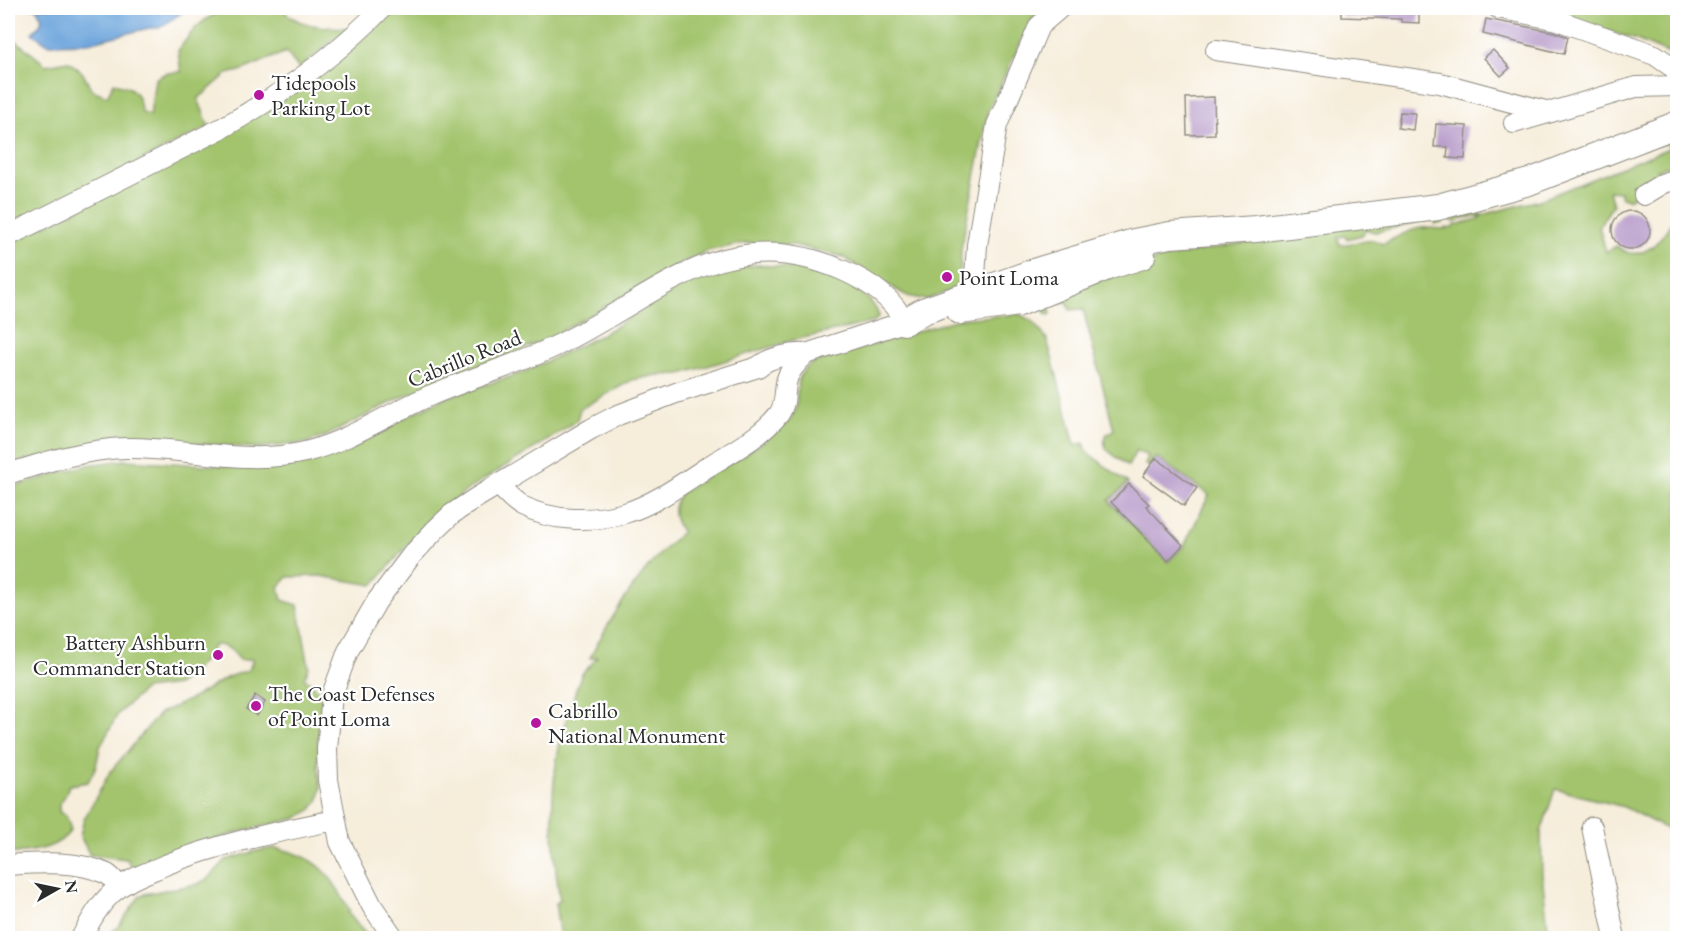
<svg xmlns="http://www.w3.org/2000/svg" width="1685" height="946" font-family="'EB Garamond',serif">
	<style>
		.green { fill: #a3c46d; stroke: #67784c; stroke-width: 1.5 }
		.water { fill: #6da5dc; stroke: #4c6884; stroke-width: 1.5 }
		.building { fill: #b89cca }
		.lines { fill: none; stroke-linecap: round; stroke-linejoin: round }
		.minor-casing { stroke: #908c82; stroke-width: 22 }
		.major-casing { stroke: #908c82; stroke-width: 28 }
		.minor { stroke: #fff; stroke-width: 20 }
		.major { stroke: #fff; stroke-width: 26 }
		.poi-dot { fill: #b5179e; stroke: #fff; stroke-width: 2 }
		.labels { text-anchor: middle; stroke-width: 4.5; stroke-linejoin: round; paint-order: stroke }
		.poi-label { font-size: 22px; fill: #2b2b2b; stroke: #fff; text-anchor: start }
		.street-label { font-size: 22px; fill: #2b2b2b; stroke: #fff }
	</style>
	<rect width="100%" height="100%" fill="#fff"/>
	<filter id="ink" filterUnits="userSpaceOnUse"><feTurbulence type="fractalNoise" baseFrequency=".0167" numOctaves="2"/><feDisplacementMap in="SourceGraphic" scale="12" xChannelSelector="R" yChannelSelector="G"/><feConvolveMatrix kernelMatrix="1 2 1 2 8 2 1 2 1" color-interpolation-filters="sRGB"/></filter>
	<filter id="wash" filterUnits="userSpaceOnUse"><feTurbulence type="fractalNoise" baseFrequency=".008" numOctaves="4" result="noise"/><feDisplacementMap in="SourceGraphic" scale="24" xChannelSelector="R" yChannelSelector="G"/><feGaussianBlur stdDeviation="1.35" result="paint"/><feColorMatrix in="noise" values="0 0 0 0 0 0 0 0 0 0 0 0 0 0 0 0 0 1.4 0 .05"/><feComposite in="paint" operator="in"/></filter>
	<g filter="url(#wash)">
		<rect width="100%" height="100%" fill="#f6edda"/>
		<path class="green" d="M227,8h55c12,19 44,19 65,20l-48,41 -13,-17 -46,19 -13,3 -29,25 11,28 -201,100v-193l38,31 22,-4 14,11 10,18 15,6 7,-13c21,4 24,9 28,30l8,2 5,-36 11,-6 15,-1 -3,-21c17,-25 22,-30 49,-43z
			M394,8h651l-15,15 -42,88 -27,138 -1,30 -8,11 -26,10 -19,-4 -64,-39 -49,-12 -48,-2 -39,8 -27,13 -129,73 -48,21 -50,16 -57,26 -70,36 -21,7 -49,5 -117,-9 -131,25v-220l120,-60 257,-166z
			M1534,8h143v49l-40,-17z
			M1677,131v43l-5,2 -1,-5 -6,-5 -8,4 3,11 -32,18 -8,-3v-4l-11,-1 4,14 -14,21 7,26 10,-6c4,2 9,6 13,7 25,4 37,-23 48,-40l1,558c-9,19 -9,41 -6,61l-48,-25 -69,-18 -14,43 1,42 7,64h-989l-5,-35 5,-2c-10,-67 -13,-131 11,-196 4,-10 6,-22 11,-31 4,-6 11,-10 15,-17l-7,1c24,-48 52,-90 92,-126 -10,-14 -12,-26 0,-40 31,-19 64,-36 93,-59 4,-4 10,-8 14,-12 17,-21 -3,-45 26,-59l143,-43 61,-5 13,7 15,18 28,106 9,-2 3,9 41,31 -19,18 59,61 16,-16 25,-51 -53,-38 -7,9 -4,-1 3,-9 -12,-5 -8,15 -22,-17 -2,-9 2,-5 8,-5 -31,-121 -13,1 -3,-9 -18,4 2,9 -3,1 -3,-2 -2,-7 74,-35 46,-13 119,-22 197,-28 1,8 -17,2 -7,4 -5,-1v-4h-9l1,6 -7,1 -4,-5 -56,13 -10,-2 -4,5 -15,4 -3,-3 -6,1 2,8 33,-5 10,4c13,-6 31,-18 46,-16 9,1 15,1 24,0l2,-3 24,-6 3,-4 58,-15 129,-52 -2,-5 -27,6z
			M756,265c36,1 109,10 123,51l-5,6 -80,18 -113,34 -24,1 -25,5 -52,29 -3,11 -29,20 -78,48 -40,31 -57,66 -53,-9 -32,1 -9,10 3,13 16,5 11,62 -5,12 8,4 11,14 -5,38v31l3,22 -2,11 -8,11 -14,8 -62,15 -104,34 -4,-8 -37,-4 -10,-19 4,-17 26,-47 50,-59 31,-14 37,-22 21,-7 4,-11 -13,1c-8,-10 -13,-16 -26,-15l-8,13 -15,17 -14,10 -32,4 -27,25 -18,33 -4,19 -8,16 -19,3 -4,11 -6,8v8l7,3 5,15c-15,21 -39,21 -63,24v-366l79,-23 38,-5 129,8 35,-2 45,-13 108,-54 80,-26 40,-19 39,-19 89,-54 27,-10z
			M275,848c46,9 54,25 75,63l-2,2 21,25h-265l14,-11 21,-30 5,-3 54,-10 11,-6 17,-18 31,-9z"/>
		<path class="water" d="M32,8h152v3l-25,17h-10l-61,15 -40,1 -16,-11 8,-8 2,-7 -6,-10z"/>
		<g id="blocks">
			<path class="building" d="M1342,8h77v15l-18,-1v-3l-59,-2z
				M1486,19l68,13 14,5 -4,17 -81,-20z
				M1493,50l17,18 -9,8 -17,-18z
				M1214,97l1,37 -28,1 -1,-37z
				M1400,112l15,1 -2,17 -15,-2z
				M1436,124l31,2 -2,33 -18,-1 1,-11h-14z
				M1612 230a19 19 0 1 1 38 0a19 19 0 1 1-38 0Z
				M1156,458l41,30 -13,18 -41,-30z
				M1129,484l20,20 -3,2 37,39 -15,16 -57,-59z
				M255,695l10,7 -8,14 -11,-7z"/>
		</g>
	</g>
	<g filter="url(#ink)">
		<use href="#blocks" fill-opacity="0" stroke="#908c82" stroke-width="1.5"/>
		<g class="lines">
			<defs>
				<path id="minor" d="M1498,8l59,12 98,35 23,16
					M1216,50l224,33 109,29
					M1514,123l122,-36 42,-1
					M1644,195l20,-12 14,-4
					M8,236l214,-108c59,-33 113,-71 160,-120
					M974,293l3,-48 20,-120 42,-99 21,-18
					M8,474c37,-12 78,-25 118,-26 59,-1 120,18 179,4 44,-11 83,-38 124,-56 43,-19 89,-31 131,-52 98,-48 165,-125 282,-74 25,11 51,27 62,52l-98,32c-16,-1 -36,3 -48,13l-82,26 -58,22 -27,14 -115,69 -24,16 -17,16 -24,26 -34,45 -29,50 -16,44 -5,54 1,31 12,62 32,64 22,32
					M498,484c7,8 15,17 24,22 30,16 71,16 103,7 30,-9 58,-30 84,-47 23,-14 53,-30 70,-52 7,-10 5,-19 7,-31 2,-12 11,-21 20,-29
					M1592,827l23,111
					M8,865c31,-2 70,-5 99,9 5,3 9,9 13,13
					M81,938c9,-16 17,-32 31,-45 16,-14 35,-20 53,-28 55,-22 112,-33 170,-45"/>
				<path id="major" d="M960,311l59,-8 91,-37 32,-10
					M904,322l19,-11 117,-41 94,-28 36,-7 86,-6 182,-22 91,-25 149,-58"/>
			</defs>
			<use href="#minor" class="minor-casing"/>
			<use href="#major" class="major-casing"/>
			<use href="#minor" class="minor"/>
			<use href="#major" class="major"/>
		</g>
	</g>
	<g class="poi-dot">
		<circle cx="259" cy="95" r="6"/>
		<circle cx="947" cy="277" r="6"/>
		<circle cx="218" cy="655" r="6"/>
		<circle cx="256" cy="706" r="6"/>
		<circle cx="536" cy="723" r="6"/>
	</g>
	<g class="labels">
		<g class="poi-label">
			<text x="271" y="90">Tidepools<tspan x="271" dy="25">Parking Lot</tspan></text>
			<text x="959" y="285">Point Loma</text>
			<text x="206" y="650" text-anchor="end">Battery Ashburn<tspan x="206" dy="25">Commander Station</tspan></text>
			<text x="268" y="701">The Coast Defenses<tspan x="268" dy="25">of Point Loma</tspan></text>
			<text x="548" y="718">Cabrillo<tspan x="548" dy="25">National Monument</tspan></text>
		</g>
		<g class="street-label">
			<text transform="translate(464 358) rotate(-22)" y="8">Cabrillo Road</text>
		</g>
	</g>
	<rect width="1685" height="946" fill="none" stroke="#fff" stroke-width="30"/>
	<g transform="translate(57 889) rotate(81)" stroke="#ffffff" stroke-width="4.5" paint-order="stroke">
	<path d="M0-4.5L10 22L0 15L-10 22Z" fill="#2b2b2b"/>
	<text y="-9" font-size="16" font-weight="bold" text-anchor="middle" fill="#2b2b2b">N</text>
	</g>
</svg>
